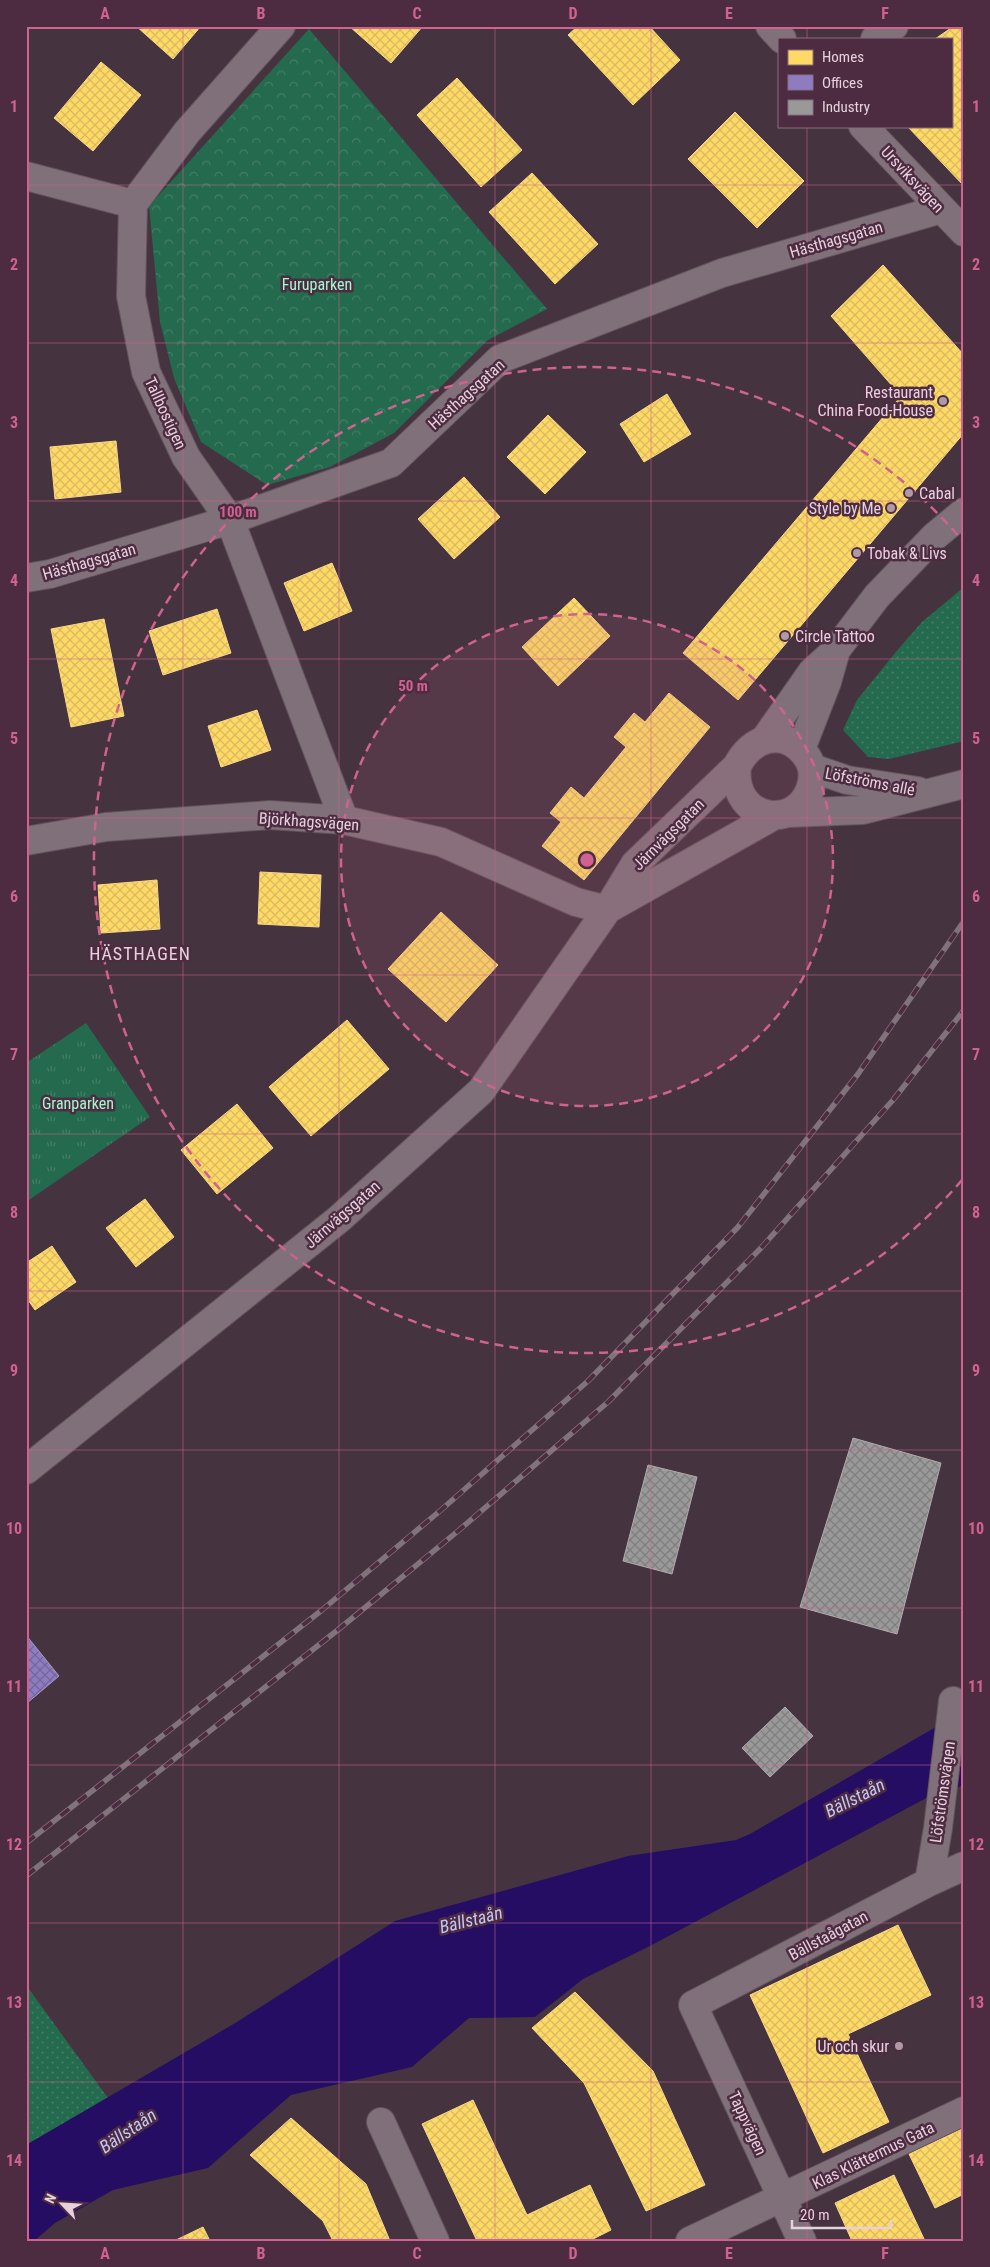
<svg xmlns="http://www.w3.org/2000/svg" width="990" height="2267" font-family="'Roboto Condensed',sans-serif">
	<style>
		.grass { fill: url(#grass-dots) }
		.forest { fill: url(#forest-crowns) }
		.park { fill: url(#park-tufts) }
		.water { fill: #250d64 }
		.homes { fill: url(#homes-cross-hatch); stroke: #f8d78a }
		.offices { fill: url(#offices-cross-hatch); stroke: #a896cb }
		.industry { fill: url(#industry-cross-hatch); stroke: #b0aaad }
		.lines { fill: none; stroke-linecap: round; stroke-linejoin: round }
		.minor-casing { stroke: #63535d; stroke-width: 30 }
		.minor { stroke: #80707a; stroke-width: 28 }
		.rail-casing { stroke: #80737b; stroke-width: 5.5 }
		.rail { stroke: #4d2c41; stroke-width: 4; stroke-dasharray: 11; stroke-linecap: butt }
		.grid { fill: none; stroke: #d0628f; stroke-width: 1; stroke-opacity: 0.55 }
		.ring { fill: none; stroke: #d0628f; stroke-width: 2.5; stroke-dasharray: 9 6 }
		.poi-dot { fill: #ae9aa6; stroke: #4d2c41; stroke-width: 2 }
		.labels { text-anchor: middle; stroke-width: 5; stroke-linejoin: round; paint-order: stroke }
		.street-label { font-size: 16px; fill: #e6d1dd; stroke: #4d2c41 }
		.park-label { font-size: 16px; fill: #a0f9ce; stroke: #4d2c41 }
		.poi-label { font-size: 16px; fill: #e6d1dd; stroke: #4d2c41; text-anchor: end }
		.neighbourhood-label { font-size: 18px; letter-spacing: 1px; fill: #e6d1dd; stroke: #4d2c41 }
		.water-label { font-size: 18px; font-style: italic; fill: #c2c5f8; stroke: #4d2c41 }
		.centre { fill: #d0628f; stroke: #4d2c41; stroke-width: 2.5 }
		.ring-label { font-size: 15px; text-anchor: middle; font-weight: bold; fill: #d0628f; stroke: #4d2c41; stroke-width: 5; stroke-linejoin: round; paint-order: stroke }
		.neatline { fill: none; stroke: #d0628f; stroke-width: 2 }
		.grid-label { font-size: 16px; text-anchor: middle; font-weight: bold; fill: #d0628f }
	</style>
	<defs>
		<pattern id="grass-dots" width="8" height="8" patternUnits="userSpaceOnUse" patternTransform="scale(1.25)"><rect width="8" height="8" fill="#236a4e"/><path d="M2 2h.1M6 6h.1" fill="none" stroke="#437e67" stroke-width="1.8" stroke-linecap="round"/></pattern>
		<pattern id="forest-crowns" width="20" height="18" patternUnits="userSpaceOnUse" patternTransform="scale(1.25)"><rect width="20" height="18" fill="#236a4e"/><path d="M2 6a3 3 0 1 1 6 0M12 15a3 3 0 1 1 6 0" fill="none" stroke="#437e67"/></pattern>
		<pattern id="park-tufts" width="24" height="20" patternUnits="userSpaceOnUse" patternTransform="scale(1.25)"><rect width="24" height="20" fill="#236a4e"/><path d="M3 7l-1-3M5 7V3M7 7l1-3M15 17l-1-3M17 17v-4M19 17l1-3" fill="none" stroke="#437e67"/></pattern>
		<pattern id="homes-cross-hatch" width="8" height="8" patternUnits="userSpaceOnUse" patternTransform="scale(1.25)"><rect width="8" height="8" fill="#ffd966"/><path d="M0 0l8 8M0 8l8-8" fill="none" stroke="#daba5f"/></pattern>
		<pattern id="offices-cross-hatch" width="8" height="8" patternUnits="userSpaceOnUse" patternTransform="scale(1.25)"><rect width="8" height="8" fill="#8e7cc3"/><path d="M0 0l8 8M0 8l8-8" fill="none" stroke="#746796"/></pattern>
		<pattern id="industry-cross-hatch" width="8" height="8" patternUnits="userSpaceOnUse" patternTransform="scale(1.25)"><rect width="8" height="8" fill="#999"/><path d="M0 0l8 8M0 8l8-8" fill="none" stroke="#807e7f"/></pattern>
	</defs>
	<rect width="100%" height="100%" fill="#45343f"/>
	<path class="grass" d="M964,587v154l-75,18 -21,-2 -25,-27 14,-30 43,-53 22,-25z
		M26,1985l82,113 -82,47z"/>
	<path class="forest" d="M309,29l238,280 -59,31 -94,93 -64,34 -63,18 -66,-43 -27,-64 -14,-56 -11,-116z"/>
	<path class="park" d="M86,1023l64,94 -124,85v-139z"/>
	<path class="water" d="M964,1709v76l-34,11 -280,150 -67,33 -48,38 -66,1 -57,49 -121,28 -83,73 -95,22 -58,33 -21,18h-8v-96l211,-123 158,-101 233,-65 108,-16 14,-6 186,-107z"/>
	<path class="homes" d="M136,26h65l-28,33z
		M349,26h74l-32,37z
		M578,26h71l31,34 -47,45 -65,-70z
		M954,26h10v160l-57,-60h44v-87h-16z
		M101,62l40,33 -48,56 -39,-33z
		M457,78l65,72 -41,37 -64,-72z
		M735,112l69,69 -47,47 -69,-69z
		M532,173l66,71 -43,40 -66,-72z
		M883,265l81,90v78l-226,267 -55,-47 218,-257 -70,-80z
		M667,394l24,40 -47,28 -24,-38z
		M548,415l38,37 -41,42 -38,-37z
		M116,441l5,51 -66,7 -5,-52z
		M464,477l36,40 -46,42 -36,-40z
		M332,563l20,48 -48,20 -20,-48z
		M574,598l36,38 -52,50 -36,-39z
		M217,609l14,44 -68,22 -14,-44z
		M104,619l20,97 -53,11 -20,-98z
		M669,693l41,34 -126,153 -42,-34 19,-24 -11,-9 21,-26 13,11 42,-51 -12,-10 20,-24 11,9z
		M257,710l14,40 -50,17 -13,-41z
		M260,872l61,3 -2,52 -61,-3z
		M157,880l3,49 -59,4 -3,-48z
		M441,912l57,53 -52,57 -58,-53z
		M347,1020l42,49 -78,67 -42,-49z
		M237,1104l36,44 -56,46 -36,-44z
		M145,1199l29,38 -38,30 -30,-39z
		M52,1246l24,36 -41,28 -9,-13v-34z
		M898,1925l33,70 -83,39 41,88 -66,31 -73,-158z
		M575,1992l78,79 52,114 -59,26 -62,-128 -52,-55z
		M473,2100l54,115 63,-30 21,45 -22,11h-112l-55,-117z
		M291,2118l75,66 24,57h-57l-10,-20 -73,-66z
		M964,2128v66l-29,14 -26,-54z
		M894,2175l31,66h-73l-17,-38z
		M203,2227l7,14h-36z"/>
	<path class="offices" d="M26,1635l33,41 -33,28z"/>
	<path class="industry" d="M853,1438l88,25 -44,171 -97,-27z
		M648,1465l49,12 -25,97 -49,-13z
		M785,1707l28,29 -43,41 -28,-29z"/>
	<g class="lines">
		<defs>
			<path id="minor" d="M281,26l-94,106 -54,72 -2,92 15,76 40,85 44,63 114,300
				M770,26l12,13
				M875,39l19,-13
				M863,126l101,106
				M26,176l107,28
				M26,578l24,-4 180,-54 161,-57 109,-104 222,-86 219,-64
				M765,739l47,-67 24,-22 41,-54 58,-60 29,-24
				M801,749l26,-67 9,-32
				M812,768l35,12 71,11
				M787,813l76,-3 101,-26
				M26,841l80,-14 164,-12 74,5 97,22 135,60 31,8
				M608,909l167,-94
				M26,1470l313,-251 142,-128 126,-181 28,-46 102,-98c14,-28 45,-39 67,-13 7,8 10,19 8,29 -10,51 -82,41 -75,-16
				M929,1882l9,-54 15,-127
				M381,2122l54,119
				M690,2241l274,-130
				M802,2241l-109,-236 236,-123 35,-16"/>
		</defs>
		<use href="#minor" class="minor-casing"/>
		<use href="#minor" class="minor"/>
		<defs>
			<path id="rail" d="M26,1843l296,-233 119,-100 147,-129 150,-154 120,-153 106,-153
				M26,1876l313,-247 119,-98 150,-129 153,-154 132,-148 71,-90"/>
		</defs>
		<use href="#rail" class="rail-casing"/>
		<use href="#rail" class="rail"/>
	</g>
	<path class="grid" d="M183,26v2215M339,26v2215M495,26v2215M651,26v2215M807,26v13M807,126v2115M26,185h938M26,343h938M26,501h938M26,659h938M26,818h938M26,975h938M26,1134h938M26,1291h938M26,1450h938M26,1608h938M26,1765h938M26,1923h938M26,2082h938"/>
	<circle cx="587" cy="860" r="246" fill="#d0628f" fill-opacity=".12"/>
	<g class="ring">
		<circle cx="587" cy="860" r="246"/>
		<path d="M962 1180A493 493 0 1 1 962 540"/>
	</g>
	<g class="poi-dot">
		<circle cx="943" cy="401" r="5"/>
		<circle cx="909" cy="493" r="5"/>
		<circle cx="891" cy="508" r="5"/>
		<circle cx="857" cy="553" r="5"/>
		<circle cx="785" cy="636" r="5"/>
		<circle cx="899" cy="2046" r="5"/>
	</g>
	<g class="labels">
		<g class="street-label">
			<text transform="translate(913 179) rotate(47)" y="6">Ursviksvägen</text>
			<text transform="translate(836 239) rotate(-16)" y="6">Hästhagsgatan</text>
			<text transform="translate(466 394) rotate(-42)" y="6">Hästhagsgatan</text>
			<text transform="translate(166 413) rotate(65)" y="6">Tallbostigen</text>
			<text transform="translate(89 561) rotate(-16)" y="6">Hästhagsgatan</text>
			<text transform="translate(870 781) rotate(11)" y="6">Löfströms allé</text>
			<text transform="translate(309 821) rotate(4)" y="6">Björkhagsvägen</text>
			<text transform="translate(668 834) rotate(-45)" y="6">Järnvägsgatan</text>
			<text transform="translate(342 1214) rotate(-41)" y="6">Järnvägsgatan</text>
			<text transform="translate(942 1792) rotate(-82)" y="6">Löfströmsvägen</text>
			<text transform="translate(828 1935) rotate(-28)" y="6">Bällstaågatan</text>
			<text transform="translate(748 2123) rotate(65)" y="6">Tappvägen</text>
			<text transform="translate(873 2155) rotate(-26)" y="6">Klas Klättermus Gata</text>
		</g>
		<g class="park-label">
			<text x="317" y="290">Furuparken</text>
			<text x="78" y="1109">Granparken</text>
		</g>
		<g class="poi-label">
			<text x="933" y="398">Restaurant<tspan x="933" dy="18">China Food-House</tspan></text>
			<text x="919" y="499" text-anchor="start">Cabal</text>
			<text x="881" y="514">Style by Me</text>
			<text x="867" y="559" text-anchor="start">Tobak &amp; Livs</text>
			<text x="795" y="642" text-anchor="start">Circle Tattoo</text>
			<text x="889" y="2052">Ur och skur</text>
		</g>
		<g class="neighbourhood-label">
			<text x="140" y="960">HÄSTHAGEN</text>
		</g>
		<g class="water-label">
			<text transform="translate(855 1798) rotate(-27)" y="6">Bällstaån</text>
			<text transform="translate(471 1920) rotate(-14)" y="6">Bällstaån</text>
			<text transform="translate(128 2131) rotate(-34)" y="6">Bällstaån</text>
		</g>
	</g>
	<circle cx="587" cy="860" r="8" class="centre"/>
	<g class="ring-label">
		<text x="238" y="517">100 m</text>
		<text x="413" y="691">50 m</text>
	</g>
	<rect width="990" height="2267" fill="none" stroke="#4d2c41" stroke-width="55"/>
	<rect x="778" y="38" width="175" height="90" fill="#4d2c41" stroke="#8a6e7f"/>
	<rect x="788" y="50" width="25" height="15" fill="#ffd966" stroke="#8a6e7f"/>
	<text x="822" y="62" font-size="15" fill="#e6d1dd">Homes</text>
	<rect x="788" y="75" width="25" height="15" fill="#8e7cc3" stroke="#8a6e7f"/>
	<text x="822" y="88" font-size="15" fill="#e6d1dd">Offices</text>
	<rect x="788" y="100" width="25" height="15" fill="#999999" stroke="#8a6e7f"/>
	<text x="822" y="112" font-size="15" fill="#e6d1dd">Industry</text>
	<g transform="translate(62 2204) rotate(295)" stroke="#4d2c41" stroke-width="4" paint-order="stroke">
	<path d="M0-4L9 19L0 12L-9 19Z" fill="#e6d1dd"/>
	<text y="-8" font-size="14" font-weight="bold" text-anchor="middle" fill="#e6d1dd">N</text>
	</g>
	<path d="M792 2220v8h99v-8" fill="none" stroke="#e6d1dd" stroke-width="2.5"/>
	<text x="800" y="2220" font-size="15" fill="#e6d1dd" stroke="#4d2c41" stroke-width="4" paint-order="stroke">20 m</text>
	<rect x="28" y="28" width="934" height="2212" class="neatline"/>
	<g class="grid-label">
		<text x="105" y="19">A</text>
		<text x="261" y="19">B</text>
		<text x="417" y="19">C</text>
		<text x="573" y="19">D</text>
		<text x="729" y="19">E</text>
		<text x="885" y="19">F</text>
		<text x="14" y="112">1</text>
		<text x="976" y="112">1</text>
		<text x="14" y="270">2</text>
		<text x="976" y="270">2</text>
		<text x="14" y="428">3</text>
		<text x="976" y="428">3</text>
		<text x="14" y="586">4</text>
		<text x="976" y="586">4</text>
		<text x="14" y="744">5</text>
		<text x="976" y="744">5</text>
		<text x="14" y="902">6</text>
		<text x="976" y="902">6</text>
		<text x="14" y="1060">7</text>
		<text x="976" y="1060">7</text>
		<text x="14" y="1218">8</text>
		<text x="976" y="1218">8</text>
		<text x="14" y="1376">9</text>
		<text x="976" y="1376">9</text>
		<text x="14" y="1534">10</text>
		<text x="976" y="1534">10</text>
		<text x="14" y="1692">11</text>
		<text x="976" y="1692">11</text>
		<text x="14" y="1850">12</text>
		<text x="976" y="1850">12</text>
		<text x="14" y="2008">13</text>
		<text x="976" y="2008">13</text>
		<text x="14" y="2166">14</text>
		<text x="976" y="2166">14</text>
		<text x="105" y="2259">A</text>
		<text x="261" y="2259">B</text>
		<text x="417" y="2259">C</text>
		<text x="573" y="2259">D</text>
		<text x="729" y="2259">E</text>
		<text x="885" y="2259">F</text>
	</g>
</svg>
